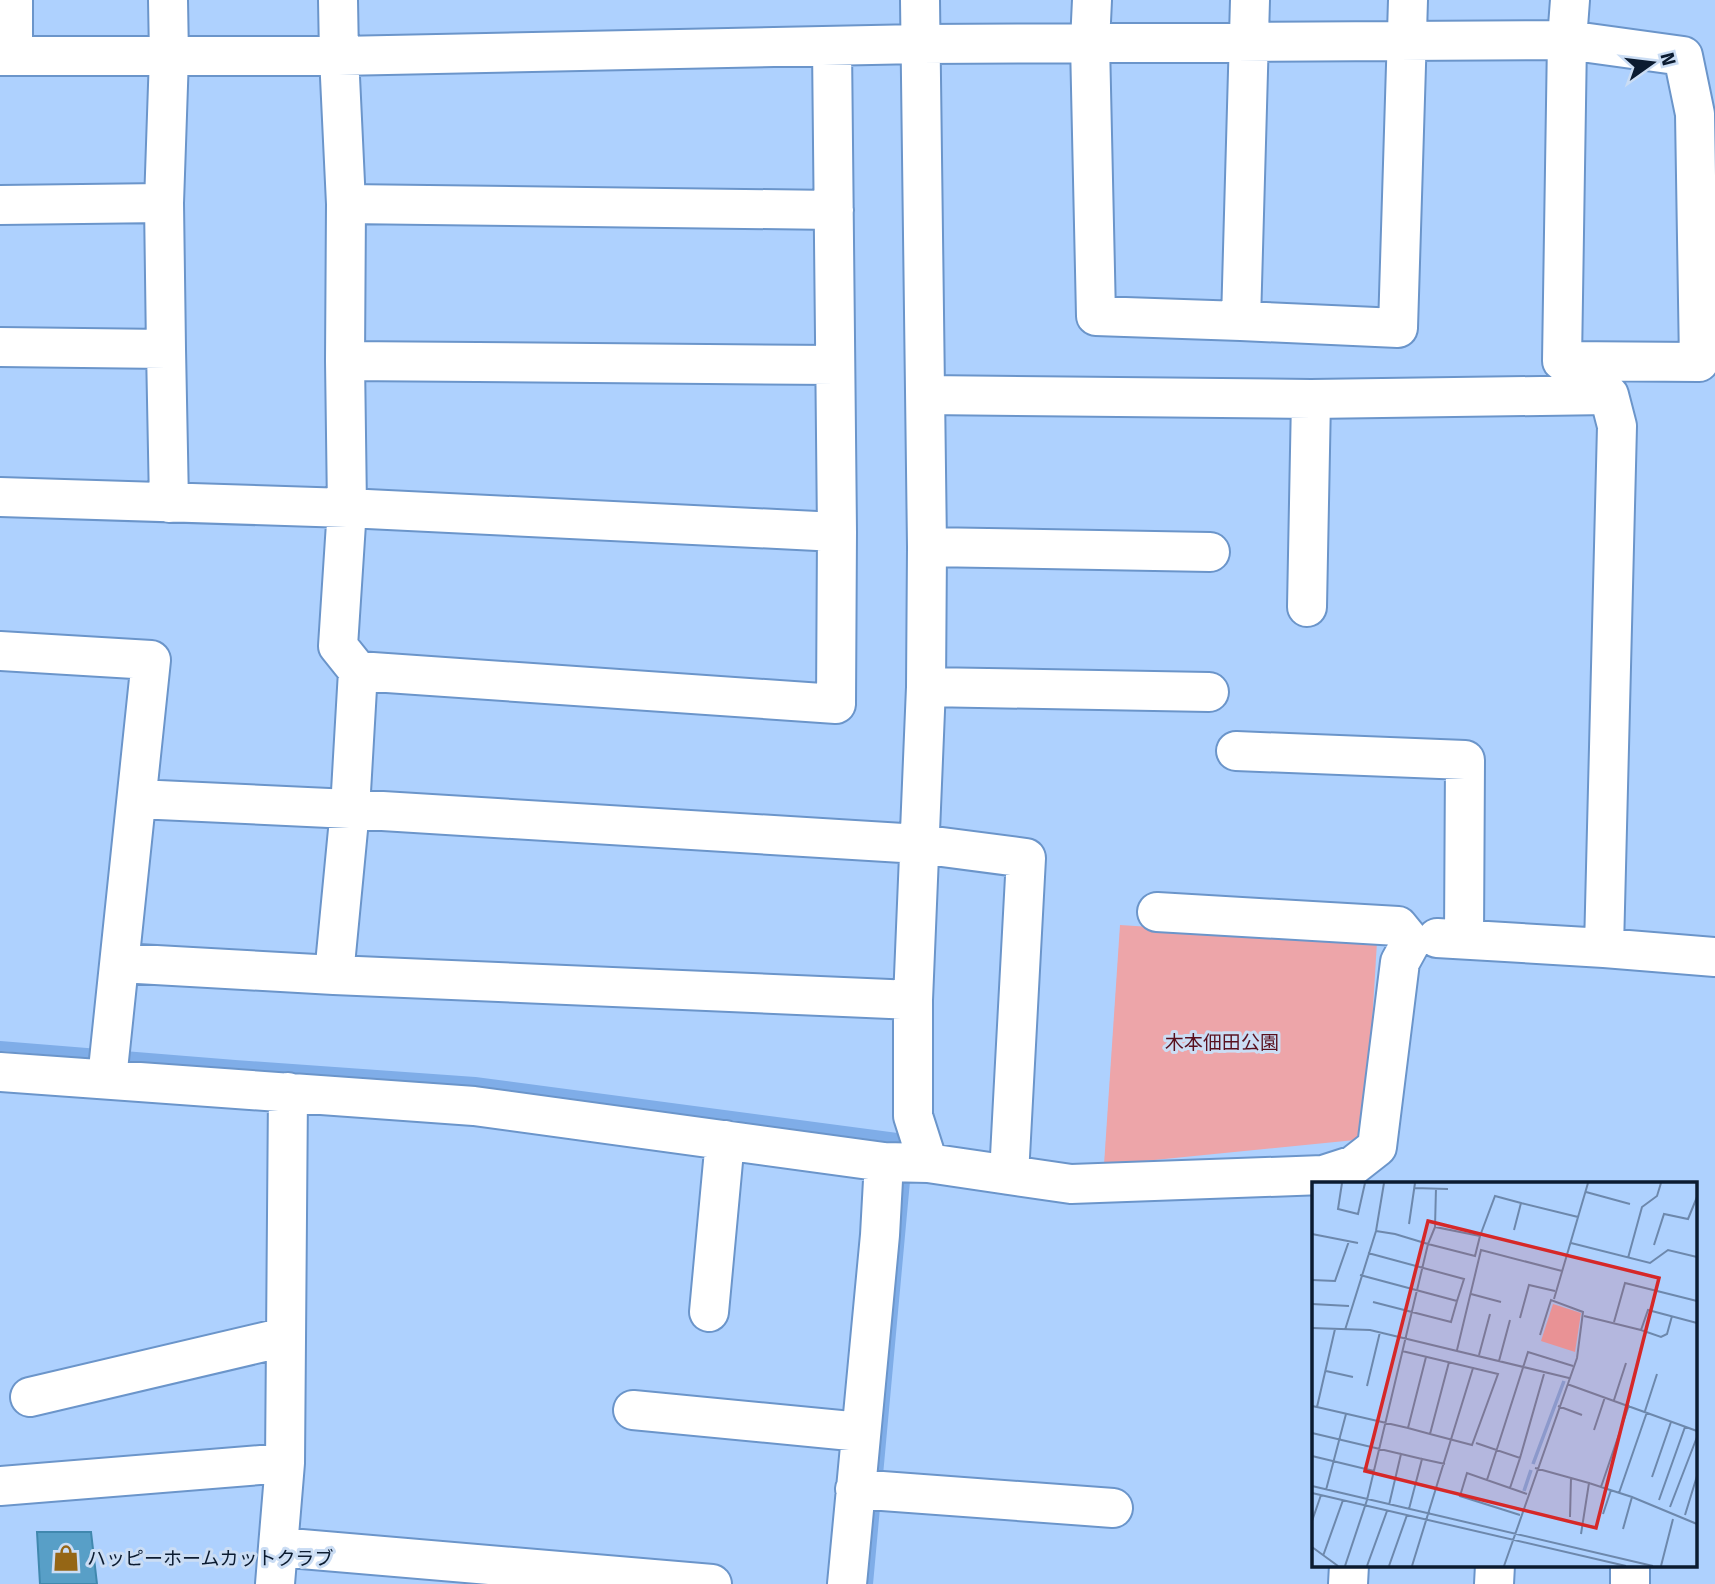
<svg xmlns="http://www.w3.org/2000/svg" width="1715" height="1584" font-family="'Fira Sans','Noto Sans JP',sans-serif">
	<style>
		.green { fill: #eda5a9 }
		.lines { fill: none; stroke-linecap: round; stroke-linejoin: round }
		.stream { stroke: #7fade8; stroke-width: 10 }
		.building { fill: #589fc7; stroke: #4088ae; stroke-width: 2 }
		.street-casing { stroke: #6b95ca; stroke-width: 42 }
		.street { stroke: #fff; stroke-width: 38 }
		.labels { text-anchor: middle; stroke-width: 6; stroke-linejoin: round; paint-order: stroke }
		.park-label { font-size: 19px; fill: #58101e; stroke: #cbddf4 }
		.poi-label { font-size: 19px; fill: #0b1b30; stroke: #cbddf4; text-anchor: start }
		.inset-river { fill: none; stroke: #7fade8; stroke-width: 3.5 }
		.inset-road { fill: none; stroke: #6d88ac; stroke-width: 2 }
		.view { fill: #d62828; fill-opacity: 0.15; stroke: #d62828; stroke-width: 3.5 }
		.inset-edge { fill: none; stroke: #0b1b30; stroke-width: 3.5 }
	</style>
	<rect width="100%" height="100%" fill="#aed1fe"/>
	<path class="green" d="M1120,925l257,17 -12,197 -261,26z"/>
	<g class="lines">
		<path class="stream" d="M0,1046l235,19 240,17 422,56 8,43 -37,403"/>
	</g>
	<path class="building" d="M37,1532h54l6,52h-57z"/>
	<g class="lines">
		<defs>
			<path id="street" d="M13,0v56
				M338,0l1,56 7,148
				M920,0l7,547 -1,140 -13,313v116l15,47
				M1092,0l-2,43 6,273 145,5 9,-321
				M0,56h339l581,-12 647,-4 116,16 12,58 4,248 -137,-1 5,-321 3,-40
				M164,203l5,-147 -1,-56
				M0,205l164,-2 2,146
				M1241,321l157,7 10,-328
				M0,347l166,2 3,154
				M345,361l1,-157 488,6
				M835,365l-490,-4 2,147 -9,138 20,25 478,33 1,-172
				M926,395l385,4 298,-4 8,31 -13,522
				M0,497l347,11 490,24 -5,-486
				M927,547l283,5
				M1307,607l4,-208
				M0,651l151,9 -44,419
				M358,671l-8,138 -16,166 579,25
				M926,687l283,5
				M1236,751l229,9 -1,179
				M137,799l213,10 569,35 107,14 -17,317
				M1437,938l167,10 111,9
				M120,963l214,12
				M0,1072l474,34 410,56 44,1 143,21 252,-9 31,-10 23,-18 23,-185 11,-20 -13,-16 -241,-14
				M709,1312l16,-172
				M30,1397l255,-60
				M633,1410l228,22
				M285,1463l-7,84 434,37
				M0,1486l285,-23 3,-371
				M855,1489l258,19
				M1630,1565v19
				M275,1584l3,-37
				M847,1584l33,-349 4,-73
				M1348,1584l1,-19
				M1494,1584l1,-19"/>
		</defs>
		<use href="#street" class="street-casing"/>
		<use href="#street" class="street"/>
	</g>
	<defs>
		<symbol id="shop-bare" viewBox="-9 -9 18 18"><path d="M-5-2.5h2.3a2.7 3.5 0 0 1 5.4 0H5L5.5 6h-11ZM-1.5-2.5h3a1.5 2.3 0 0 0-3 0Z" fill="#956615" stroke="#cbddf4" stroke-width="2.5" paint-order="stroke"/></symbol>
	</defs>
	<g fill-rule="evenodd">
		<use href="#shop-bare" x="47" y="1539" width="38" height="38"/>
	</g>
	<g class="labels">
		<g class="park-label">
			<text x="1222" y="1049">木本佃田公園</text>
		</g>
		<g class="poi-label">
			<text x="87" y="1565">ハッピーホームカットクラブ</text>
		</g>
	</g>
	<g transform="translate(1312 1182)">
		<rect width="385" height="385" fill="#aed1fe"/>
		<path d="M241,122l28,9 -6,39 -34,-11z" fill="#eda5a9"/>
		<path class="inset-river" d="M221,282l31,-83M212,309l7,-21"/>
		<path class="inset-road" d="M30,1l-4,26 20,5 7,-31M102,6l34,1M274,10l44,12M209,21l57,14M97,42l6,-41M123,45l1,-39M0,52l46,9M168,54l15,-40 26,7 -7,27M259,61l79,20 18,-13 29,7M342,63l10,-31 24,5 9,-22M56,71l96,26 -7,22M316,76l14,-51 15,-11 4,-13M48,93l97,26 -6,21 -78,-20M0,98l23,1 14,-40M159,112l30,8M242,117l34,-116M0,122l37,2M272,134l57,14 7,-20 49,13M208,136l9,-33 26,6M302,140l11,-39 72,18M0,146l58,2 199,48M33,148l31,-99 8,-48M329,148l20,7 6,-3 5,-18M145,168l24,-100 81,21M90,169l71,17 -61,198M167,173l11,-41M114,175l-18,71 22,6M187,179l11,-41M137,180l-19,72 42,11 26,-71 -25,-6M14,189l27,6M255,202l130,47M55,204l13,-54M302,218l12,-37M0,224l5,1 18,-78M246,224l24,9M5,225l91,21M333,229l12,-37M282,248l11,-33M0,251l89,21M164,261l44,15 24,-84M0,274l62,15M223,286l54,15 -8,51M340,295l19,-55M175,298l41,-128 45,14M277,301l12,4 28,-82M0,304l341,80M289,305l31,10 -9,32M198,306l10,-30M14,308l20,-76M0,311l314,73M307,311l28,-81M320,315l65,27M347,318l26,-73M77,323l12,-51 21,5M358,325l27,-70M97,327l13,-50 23,5M291,332l8,-24M208,333l-60,-19 7,-23 60,21M373,333l12,-39M258,335l1,-39M0,339l9,-26M0,365l26,19M11,374l20,-56M33,384l22,-66 61,-256 7,-17 45,9 -5,20 -47,-12 -33,-10 -19,-3M55,384l20,-55M77,384l18,-51M192,384l73,-208 6,-46 -32,-12 -11,35M349,384l12,-47"/>
		<path class="view" d="M116,39l231,57 -63,250 -231,-57z"/>
		<rect width="385" height="385" class="inset-edge"/>
	</g>
	<g transform="translate(1652 63) rotate(76)" stroke="#cbddf4" stroke-width="5" paint-order="stroke">
	<path d="M0-5L12 26L0 18L-12 26Z" fill="#0b1b30"/>
	<text y="-10" font-size="19" font-weight="bold" text-anchor="middle" fill="#0b1b30">N</text>
	</g>
</svg>
